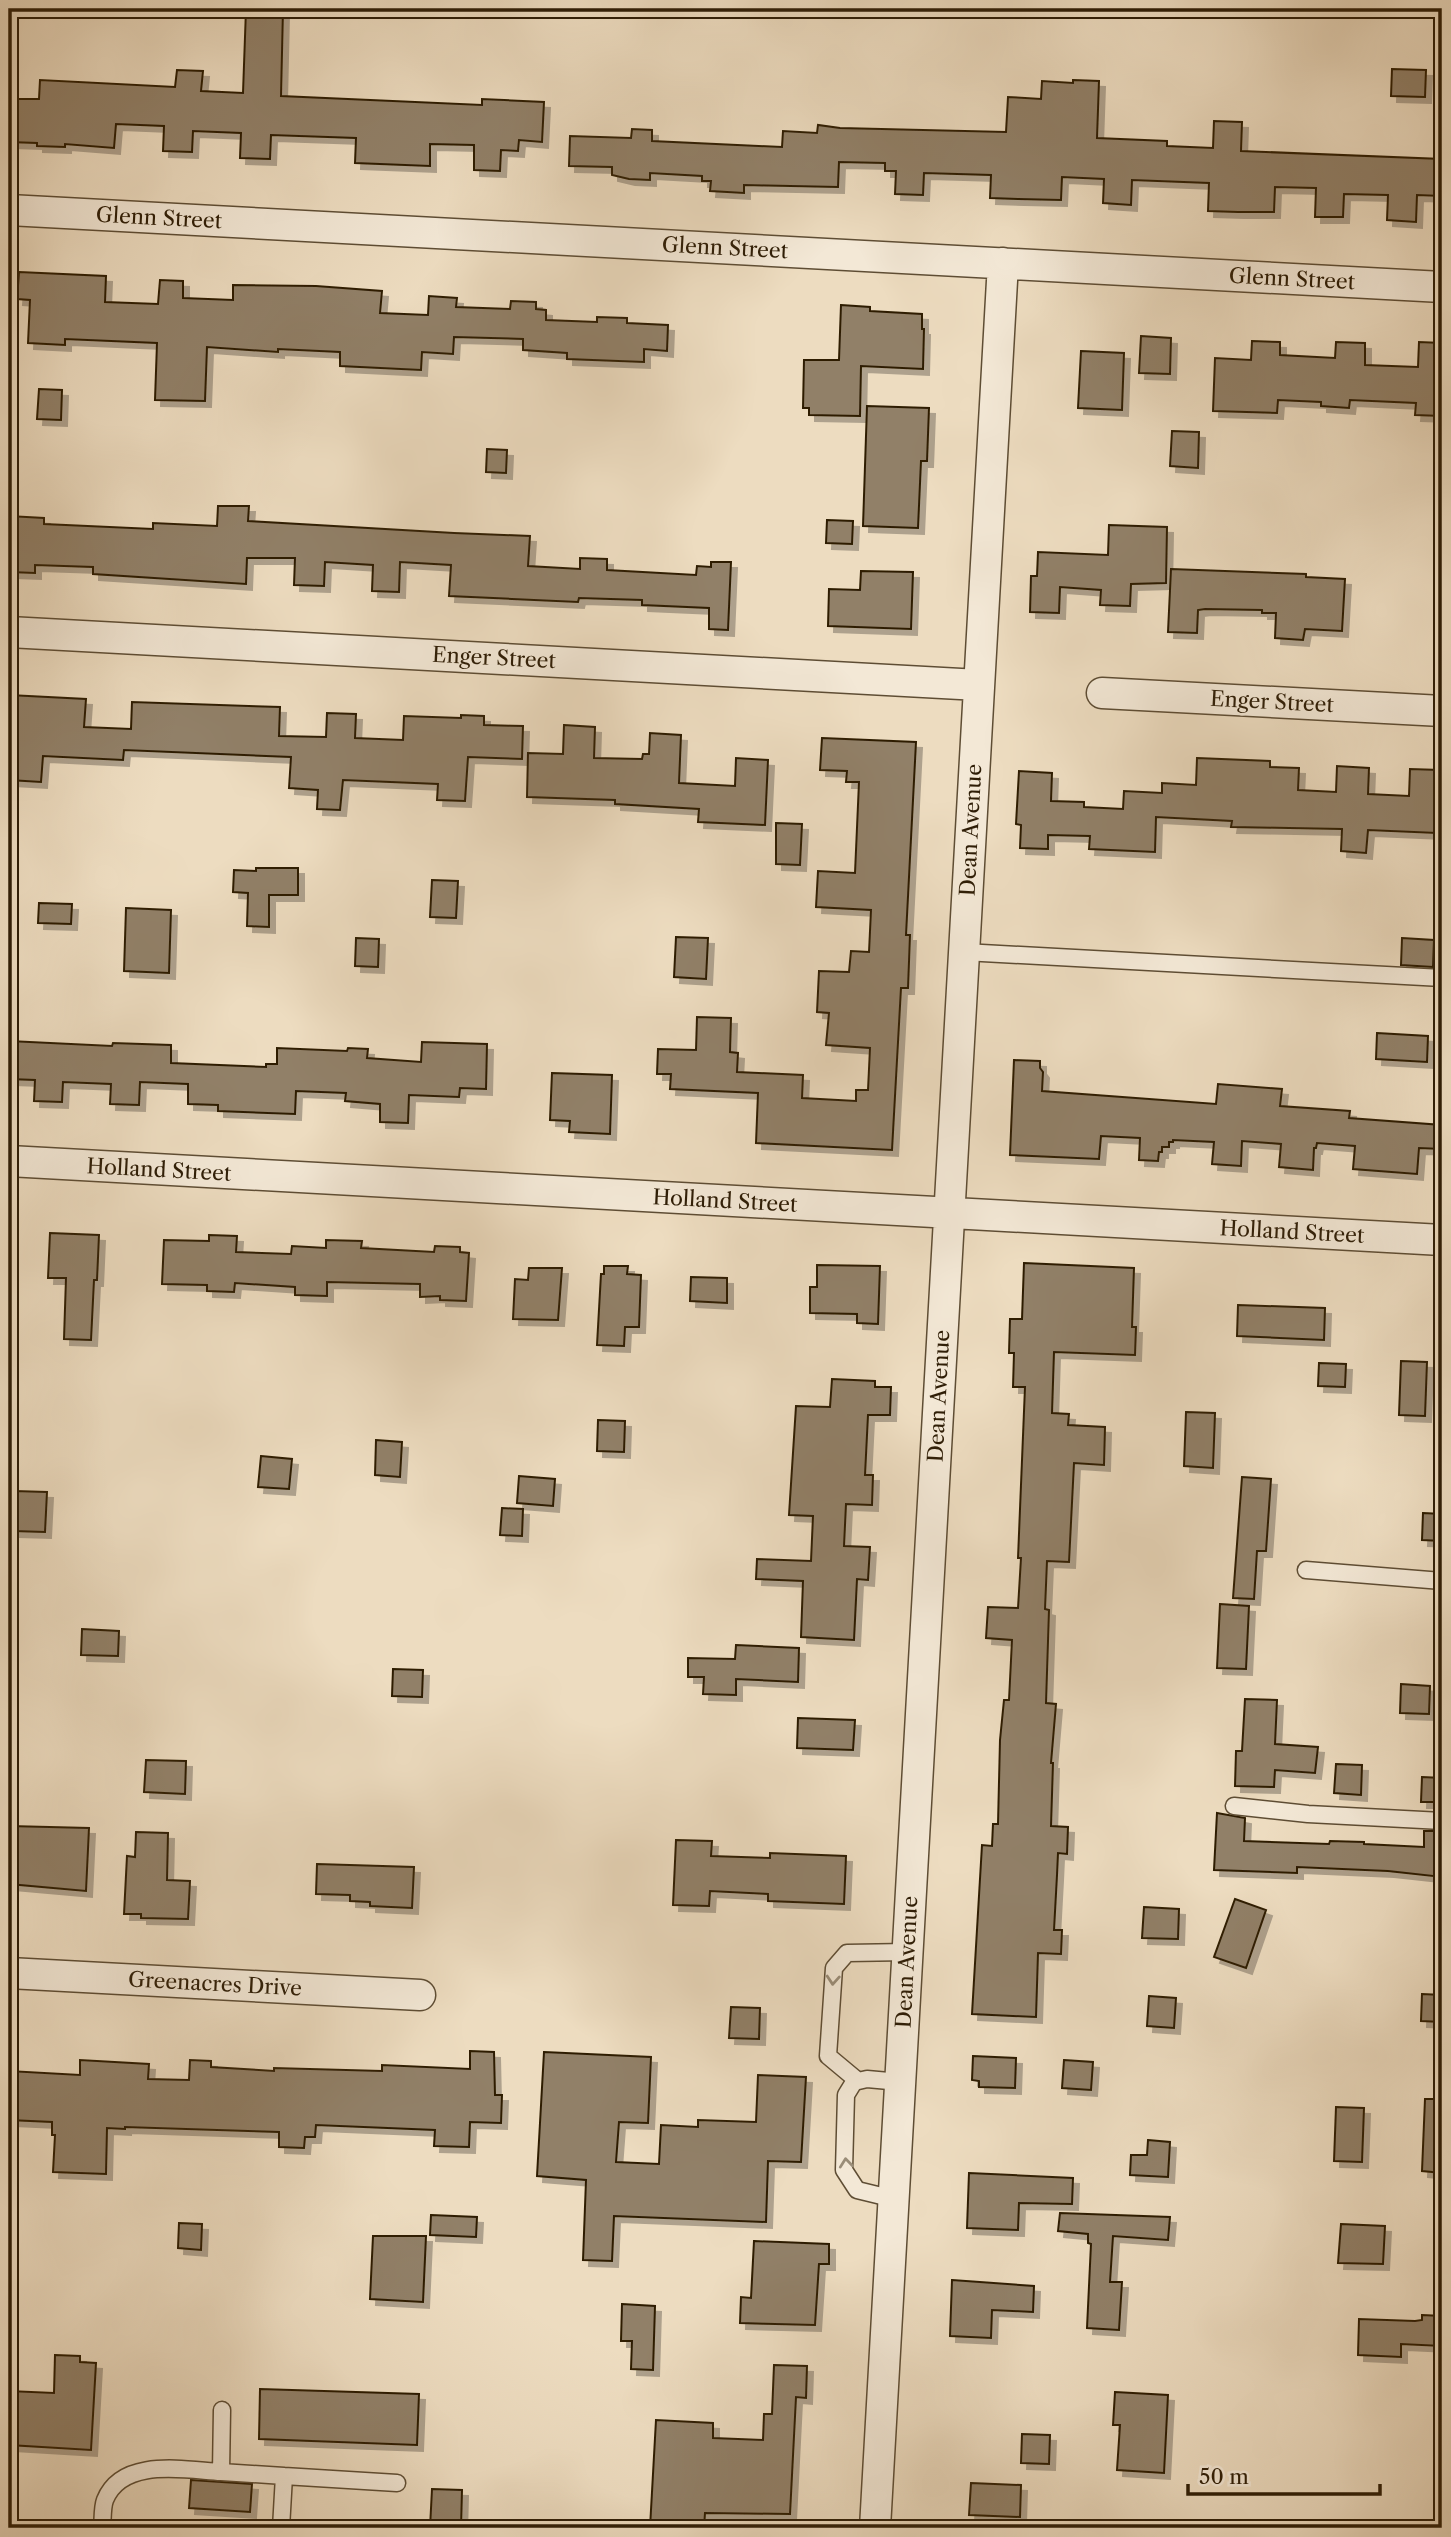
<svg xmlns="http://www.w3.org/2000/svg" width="1451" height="2537" font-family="'Libre Caslon Text',serif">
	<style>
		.building { fill: #918067; stroke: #2e1d06; stroke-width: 2; filter: url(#shadow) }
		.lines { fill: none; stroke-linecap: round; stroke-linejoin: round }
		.lane-casing { stroke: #5e4d34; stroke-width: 19 }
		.street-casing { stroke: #5e4d34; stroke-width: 33 }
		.lane { stroke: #f3e8d6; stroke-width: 16 }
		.street { stroke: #f3e8d6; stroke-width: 30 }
		.oneway { stroke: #9a8d78 }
		.labels { text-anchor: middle; stroke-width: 5; stroke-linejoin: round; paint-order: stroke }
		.street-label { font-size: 21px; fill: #2e1d06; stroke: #f3e8d6 }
	</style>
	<defs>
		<filter id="shadow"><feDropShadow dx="6" dy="6" stdDeviation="0" flood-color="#0004"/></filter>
	</defs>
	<rect width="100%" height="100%" fill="#eddcc0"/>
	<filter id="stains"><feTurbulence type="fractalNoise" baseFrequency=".00286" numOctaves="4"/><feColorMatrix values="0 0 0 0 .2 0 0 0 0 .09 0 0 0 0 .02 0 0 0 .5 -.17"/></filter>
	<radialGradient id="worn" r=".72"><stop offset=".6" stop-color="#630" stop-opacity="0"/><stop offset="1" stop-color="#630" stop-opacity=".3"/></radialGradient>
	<path class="building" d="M246,9h37l-2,87 201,9v-6l62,3 -2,40 -23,-2 -1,11 -17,-1 -1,21 -26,-1v-25l-44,-1v22l-75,-3 1,-25 -85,-3 -1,24 -30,-1 1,-25 -48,-2 -1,21 -29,-1 1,-25 -48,-2 -2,24 -49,-4v3l-28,-1v-3l-28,-1v-43h30l1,-19 135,7 2,-17 26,1 -2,20 42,2z
		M1392,69l34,1 -1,27 -34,-1z
		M1073,80l26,1 -2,57 70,3v5l46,2 1,-27 28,1 -1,29 201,8v37l-25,-1 -1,27 -29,-2 1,-25 -44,-1 -1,23h-28l1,-29 -41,-1 -1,25h-36l-30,-1 1,-28 -77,-3 -1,25 -28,-2 1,-24 -42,-2 -1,23 -43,-1 -28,-1 1,-23 -67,-2 -1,22 -28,-1 1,-23h-11v-8l-46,-1 -1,25 -94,-2v8l-34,-2 1,-10h-9v-5l-52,-3v7l-21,-1 -17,-4v-8l-43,-1 1,-30 61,2 1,-9 20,1v11l130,6 1,-16 34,2 1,-8 22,3 166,4 2,-35 33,2 1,-18 31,2z
		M19,272l87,4 -1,26 53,2 2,-24 23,1v17l50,2v-15l83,1 66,5 -2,22 48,2 1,-19 28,2 -1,9 54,2 1,-8 25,1v7l10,1v10l51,2v-5l30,1v5l41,2 -1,26 -23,-2v13l-77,-3v-6l-44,-3v-11l-69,-2 -1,17 -31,-2 -1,18 -81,-4v-14l-62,-3v3l-71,-5 -2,54 -50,-1 2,-57 -92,-4v6l-37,-2 2,-43 -13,-1z
		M841,305l29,2v4l52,3v15h2l-1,40 -62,-3 -1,50 -51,-1v-7h-6l1,-48h35z
		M1141,336l30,2 -1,36 -31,-1z
		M1252,341l28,1v13l55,3 1,-16 29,1v22l53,2 1,-25 23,1v73l-27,-1 1,-12 -66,-3 -1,8 -28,-2v-4l-43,-2 -1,13 -64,-2 2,-53 36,2z
		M1081,351l43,2 -2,57 -44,-2z
		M39,389l23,1 -1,30 -24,-1z
		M867,406l62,2 -2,53h-6l-3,67 -55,-2z
		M1172,431l27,1 -1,36 -28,-2z
		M487,449l20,1 -1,23 -20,-1z
		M218,506h31l-1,15 206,12 76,3 -2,30 52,3v-11l27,1v11l89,5 1,-9 14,1v-5h20l-3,68 -19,-1v-21l-67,-3v-5l-63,-2 -1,4 -129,-6 2,-31 -51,-3 -1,30 -27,-1 1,-26 -48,-3 -1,24 -30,-1 1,-27h-48l-1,26 -153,-10v-7l-58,-2v8l-25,-1 1,-29 -2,-1v-26l35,2v6l109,5v-6l64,3z
		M827,520l26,1 -1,23 -26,-1z
		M1109,525l58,2 -1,56 -35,1 -1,22 -30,-1 1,-15 -41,-3 -1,26 -29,-1 1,-36h6l1,-24 70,3z
		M1171,569l135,5v3l39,2 -3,52 -37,-2 -2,11 -28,-2 1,-25h-14v-3l-57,-1 -7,1 -1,23 -29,-1z
		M861,571l52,1 -2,57 -83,-3 1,-37 31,1z
		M9,695l77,4 -2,28 47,2 1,-27 148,5 -1,29 47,1 1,-24 29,1 -1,24 48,2 1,-24 57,2v-3l23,1v9l39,1 -1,33 -54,-2 -3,44 -28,-1 1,-16 -95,-4 -3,30 -23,-1 1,-19 -29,-2 2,-31 -167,-7 -1,10 -80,-4 -2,26 -32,-2z
		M564,725l31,2 -1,31 48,1 1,-5h6l1,-21 31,2 -2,48 56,3 1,-28 32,2 -3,65 -67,-3 1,-13 -84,-5v-4l-88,-3 1,-44 35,1z
		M822,738l94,4 -10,193h4l-2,53h-7l-9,162 -136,-7 2,-50 -88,-4 1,-15h-14l1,-25 38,1 1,-33 34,1 -1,34 8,1 -1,19 66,3 -1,23 54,3v-11h12l2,-42 -44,-3 3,-32 -12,-1 2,-41 30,1 2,-21 18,1 2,-42 -55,-3 2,-36 37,2 4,-91h-13l1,-11 -27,-1z
		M1197,758l73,3v6l29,1 -1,22 38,2 1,-26 32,2 -1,26 41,2 1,-27 30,1 -3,63 -69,-3 -2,23 -25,-2 1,-22 -111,-2 1,-6 -76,-4 -1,35 -66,-3 1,-13 -42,-1v14l-28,-1 1,-23 -5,-1 3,-53 33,2 -1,28 33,1v5l39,2 1,-18 38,2v-10l34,2z
		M776,823l26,1 -2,41 -24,-1z
		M256,868h42v27h-29v32l-22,-1 1,-33 -15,-1 1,-22 22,1z
		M432,880l26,1 -2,37 -26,-1z
		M39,903l33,1 -1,20 -33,-1z
		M126,908l45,2 -2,63 -45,-2z
		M676,937l32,1 -2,41 -32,-2z
		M356,938l23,1 -1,28 -23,-1z
		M1402,938l32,2 -1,27 -32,-2z
		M1377,1033l51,3 -1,26 -51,-3z
		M9,1041l103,5 1,-3 58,2v18l95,4v-3h11v-16l70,3 1,-3 20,1 -1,9 54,4 1,-20 65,2 -1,45 -26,-1 -1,9 -50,-2 -1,28 -28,-1v-18l-35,-3 1,-8 -50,-2 -1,23 -77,-3v-6l-30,-1v-20l-48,-2 -1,23 -29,-1 1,-20 -48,-2 -1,20 -28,-1 1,-21 -26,-1z
		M1014,1060l26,1v7l3,4 -1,19 174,13 2,-20 64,5 -2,17 70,5 -1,7 93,7v24l-23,-1 -2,26 -64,-5 2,-23 -38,-3 -1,5h-2l-1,22 -34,-3 2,-23 -39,-3 -1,25 -29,-2 2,-22 -41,-2v2h-4v5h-7v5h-3l-1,9 -19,-1 1,-22 -39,-2 -2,23 -89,-4z
		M552,1073l60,2 -2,59 -41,-2 1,-11 -20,-1z
		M50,1233l49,2 -2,45h-3l-3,60 -27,-1 2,-61h-18z
		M209,1235l28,1 -1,16 55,2 1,-8 34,2v-8l36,1 -1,7 73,4 1,-6 25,1v5l9,1 -3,48 -26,-1v-4l-20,1v-13l-93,-2v14l-32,-1v-8l-60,-4 -1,9 -27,-1v-6l-45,-1 2,-44 45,1z
		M1024,1263l110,5 -2,59h4l-1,28 -81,-3 -2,61 17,1 -1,11 37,2 -1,38 -30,-2 -5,99 -22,-1 -2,48 4,1 -3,93 10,1 -5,59h2l-2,63 17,1 -1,27 -9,-1 -1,22 -3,55h8l-1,24 -23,-1 -2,64 -64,-3 10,-169 10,1 1,-22h5l2,-84 4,-40h5l3,-60 -26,-2 2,-31 30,1 3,-50h-3l7,-171h-12l1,-34h-5l1,-34h12z
		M817,1265l63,1 -2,58 -21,-1v-9l-47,-1v-26h7z
		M604,1266h24l-1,8 14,1 -2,52h-14l-1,19 -27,-1 4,-71h3z
		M529,1268h33l-4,52 -45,-1 2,-40 13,1z
		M691,1277l36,1v25l-37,-2z
		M1238,1305l87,3 -1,32 -87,-4z
		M1401,1361l26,1 -2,54 -26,-1z
		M1319,1363l27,1 -1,23 -27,-1z
		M832,1379l43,2v6h16l-1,28h-22l-3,60h8l-1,30 -26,-1 -2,42 26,1 -2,33 -11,-1 -3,61 -53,-3 2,-56 -47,-2 1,-20 54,2 2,-45 -24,-1 7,-109 34,1z
		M1186,1412l29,1 -2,55 -29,-2z
		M598,1420l27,1 -1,31 -27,-1z
		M376,1440l26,2 -2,35 -25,-2z
		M261,1456l31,3 -3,30 -31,-2z
		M519,1476l36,3 -2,27 -36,-3z
		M1242,1477l29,2 -5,72h-9l-3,48 -21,-1z
		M14,1491l33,1 -2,40 -32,-1z
		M502,1508l21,1 -1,27 -22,-1z
		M1423,1513l19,1v27l-20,-1z
		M1220,1604l29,2 -3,63 -29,-1z
		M82,1629l37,2 -1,25 -37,-1z
		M736,1645l63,3 -1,34 -62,-3v16l-33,-1 1,-17h-16v-19l47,1z
		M393,1669l30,1 -1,27 -30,-1z
		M1401,1684l29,2 -1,28 -29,-1z
		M1245,1699l32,1 -2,44 43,3 -3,26 -40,-3 -1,17 -39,-1 1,-35h6z
		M798,1718l57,2 -2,30 -56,-2z
		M146,1760l40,1 -1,33 -41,-2z
		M1336,1764l26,1 -1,30 -27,-2z
		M1422,1777l20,1v24h-21z
		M1217,1813l28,5 -1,23 85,3 1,-3 34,1v2l60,3v-16h18v46l-54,-6 -91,-4v6l-83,-3z
		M9,1826l80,2 -3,63 -77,-7z
		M136,1832l32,1 -1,47 23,1 -2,38 -47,-1v-4h-17l3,-58 8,1z
		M676,1840l36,1 -1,15 59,2v-5l76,3 -2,48 -76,-3v-7l-58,-3 -1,15 -36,-1z
		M317,1864l97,3 -2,41 -42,-2v-4l-20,-1v-6l-34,-1z
		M1235,1899l31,11 -20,58 -32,-11z
		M1144,1907l35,2 -1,30 -36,-1z
		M1422,1994l20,1v27l-21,-1z
		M1149,1996l27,2 -2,30 -27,-2z
		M731,2007l29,1 -1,31 -30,-1z
		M470,2051l24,1 1,43h7l-1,28 -31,-1 -1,25 -35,-1 1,-16 -119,-5 -1,12h-10l-1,11 -25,-1v-15l-154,-5v2l-18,-1 -1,46 -53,-2 2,-37h-3v-13l-43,-2v-49l71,4v-15l69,4 -1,15 41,1 1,-20 21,1v6l63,4v-3l108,3v-6l88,4z
		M544,2052l107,5 -3,66 -29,-1 -3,40 43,2 2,-39 37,2v-7l58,2 2,-47 48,2 -5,85 -33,-1 -2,61 -152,-6 -2,45 -29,-1 3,-80 -49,-4z
		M973,2056l43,2 -1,30 -36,-1v-6l-7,-1z
		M1064,2060l29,2 -2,28 -29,-2z
		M1425,2099h17v74l-20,-2z
		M1336,2107l28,1 -2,54 -28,-1z
		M1148,2140l22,2 -2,35 -38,-2 1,-20h16z
		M969,2173l104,5 -1,26 -53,-1 -1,27 -51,-2z
		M1060,2213l110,4 -2,23 -55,-4 -3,46h12l-3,48 -32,-2 4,-84 -3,-1v-9l-30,-3z
		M431,2215l46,2 -1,20 -46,-2z
		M179,2223l23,1 -1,26 -23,-2z
		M1341,2224l44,2 -2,38 -45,-1z
		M373,2236h53l-3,66 -53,-3z
		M754,2241l75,3v20h-10l-4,61 -75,-2 1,-26 10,1z
		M952,2280l82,6 -1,26 -41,-2 -1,28 -41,-2z
		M622,2304l33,2 -2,64 -22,-1 1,-28h-11z
		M1422,2315l20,1v30l-41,-2v13l-43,-2 1,-36 56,2 7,-1z
		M55,2355l25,1v6l16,1 -5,87 -82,-5v-54l45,2z
		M774,2365l33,1 -1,32 -10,-1 -6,117 -85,-1 -1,15h-54l6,-108 57,3v15l50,2 1,-26h8z
		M260,2389l159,5 -2,51 -158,-6z
		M1115,2392l53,3 -4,78 -47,-3 3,-45h-7z
		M1022,2434l28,1 -1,29 -28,-1z
		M191,2480l61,4 -2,28 -61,-4z
		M971,2483l50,2 -1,32 -51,-2z
		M432,2489l30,1 -1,38h-31z"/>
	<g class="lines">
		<defs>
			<path id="lane" d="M964,952l478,26
				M1306,1570l136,11
				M1234,1806l74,8 134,7
				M858,2081l-30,-25 6,-88 13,-15 61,-1
				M894,2199l-37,-9 -13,-20 2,-75 8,-13 13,-3 33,3
				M222,2410l-1,62 63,4
				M102,2528c1,-8 0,-20 3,-28 17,-43 80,-30 116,-28
				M281,2528l3,-52 113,7"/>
			<path id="street" d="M9,210l1433,77
				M9,632l970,53
				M1102,693l340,18
				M9,1161l1433,79
				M9,1973l411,22
				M875,2528l128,-2265"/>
		</defs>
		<use href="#lane" class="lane-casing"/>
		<use href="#street" class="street-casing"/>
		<use href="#lane" class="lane"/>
		<use href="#street" class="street"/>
	</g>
	<defs><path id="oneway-chevron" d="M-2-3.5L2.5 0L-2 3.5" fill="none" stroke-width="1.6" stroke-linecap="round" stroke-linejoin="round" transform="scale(1.75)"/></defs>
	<g class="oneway">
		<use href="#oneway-chevron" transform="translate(833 1980) rotate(94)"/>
		<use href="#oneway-chevron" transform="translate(846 2163) rotate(-96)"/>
	</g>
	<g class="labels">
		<g class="street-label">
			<text transform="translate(159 218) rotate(3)" y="7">Glenn Street</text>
			<text transform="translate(725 248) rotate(3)" y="7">Glenn Street</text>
			<text transform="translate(1292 279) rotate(3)" y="7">Glenn Street</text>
			<text transform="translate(494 658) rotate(3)" y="7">Enger Street</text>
			<text transform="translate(1272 702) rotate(3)" y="7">Enger Street</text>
			<text transform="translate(971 830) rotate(-87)" y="7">Dean Avenue</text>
			<text transform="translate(159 1170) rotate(3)" y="7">Holland Street</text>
			<text transform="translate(725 1201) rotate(3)" y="7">Holland Street</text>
			<text transform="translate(1292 1232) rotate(3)" y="7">Holland Street</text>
			<text transform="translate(939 1396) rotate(-87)" y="7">Dean Avenue</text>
			<text transform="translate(907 1962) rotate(-87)" y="7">Dean Avenue</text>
			<text transform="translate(215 1984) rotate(3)" y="7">Greenacres Drive</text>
		</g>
	</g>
	<rect width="1451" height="2537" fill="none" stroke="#eddcc0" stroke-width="35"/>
	<rect x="10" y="10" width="1430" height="2516" fill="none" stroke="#2e1d06" stroke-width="3.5"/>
	<rect x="18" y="18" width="1416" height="2502" fill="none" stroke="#2e1d06" stroke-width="2"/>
	<path d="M1188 2484v10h192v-10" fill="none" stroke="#2e1d06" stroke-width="3.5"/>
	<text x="1199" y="2484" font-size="21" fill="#2e1d06" stroke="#f3e8d6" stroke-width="5" paint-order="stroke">50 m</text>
	<rect width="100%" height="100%" filter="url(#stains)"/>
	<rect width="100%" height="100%" fill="url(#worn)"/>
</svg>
